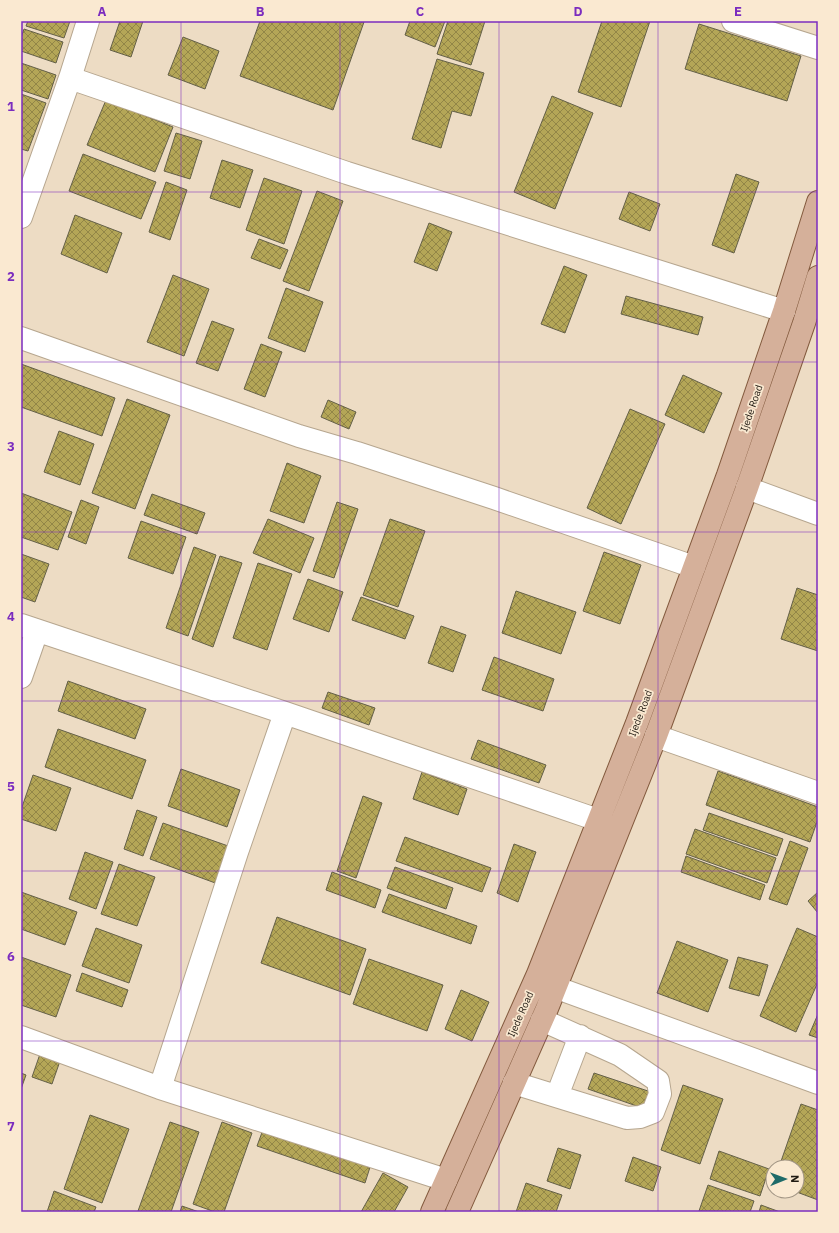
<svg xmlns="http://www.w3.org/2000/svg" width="839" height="1233" font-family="'IBM Plex Sans',sans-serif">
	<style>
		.building { fill: url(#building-cross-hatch); stroke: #646048 }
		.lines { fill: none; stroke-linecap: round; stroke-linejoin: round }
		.minor-casing { stroke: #b6a68f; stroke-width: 24 }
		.major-casing { stroke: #835a3e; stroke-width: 24 }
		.minor { stroke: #fff; stroke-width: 22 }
		.major { stroke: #d5b09a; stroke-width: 22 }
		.grid { fill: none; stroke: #7b2cbf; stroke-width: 1; stroke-opacity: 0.55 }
		.labels { text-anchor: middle; stroke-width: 3.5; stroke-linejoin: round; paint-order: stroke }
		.street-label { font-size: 10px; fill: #201a12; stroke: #fae9d1 }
		.neatline { fill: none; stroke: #7b2cbf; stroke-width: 1.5 }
		.grid-label { font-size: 13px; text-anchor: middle; font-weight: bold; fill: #7b2cbf }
	</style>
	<defs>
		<pattern id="building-cross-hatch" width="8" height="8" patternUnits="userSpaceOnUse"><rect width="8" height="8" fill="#b4a657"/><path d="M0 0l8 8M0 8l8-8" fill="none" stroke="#928647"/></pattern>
	</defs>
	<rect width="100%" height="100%" fill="#eddcc4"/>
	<path class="building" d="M28,21h42l-6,17 -38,-12z
		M120,21h23l-12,36 -21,-7z
		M260,21l104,1 -31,88 -93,-34z
		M410,21h35l-10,26 -30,-12z
		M448,21h37l-14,44 -34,-11z
		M602,21h48l-29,86 -43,-15z
		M699,24l102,32 -14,45 -102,-32z
		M24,29l39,13 -7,21 -35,-12v-13z
		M183,37l36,14 -14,38 -37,-14z
		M437,59l47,14 -13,43 -19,-5 -11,37 -29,-9z
		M21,63l35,12 -8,24 -27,-9z
		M21,94l25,9 -18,48 -7,-2z
		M552,96l41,17 -38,96 -41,-17z
		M106,100l67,27 -18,45 -68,-27z
		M176,133l26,8 -12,38 -26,-8z
		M83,154l73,28 -15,37 -72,-28z
		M222,160l31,10 -13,38 -30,-10z
		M736,174l23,8 -25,71 -22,-8z
		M264,178l38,13 -18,53 -38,-14z
		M166,182l21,8 -17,50 -21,-8z
		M317,191l26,10 -34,90 -26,-10z
		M629,192l31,12 -10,27 -31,-12z
		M75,215l47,18 -15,40 -46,-19z
		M429,223l23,9 -15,39 -23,-9z
		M259,239l29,11 -8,19 -29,-11z
		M564,266l23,9 -22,58 -24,-9z
		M173,275l36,14 -25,67 -37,-14z
		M286,288l37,14 -18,50 -37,-14z
		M626,296l77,21 -5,18 -77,-21z
		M212,321l22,8 -16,42 -22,-8z
		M261,344l21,8 -17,45 -21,-8z
		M21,364l94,34 -13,38 -81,-29z
		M683,375l39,18 -18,40 -39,-18z
		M127,399l43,16 -35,94 -43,-16z
		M328,400l28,12 -7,17 -28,-12z
		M630,409l35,15 -44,100 -34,-16z
		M59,431l35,13 -14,41 -36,-13z
		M287,463l34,13 -17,47 -34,-12z
		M21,493l51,19 -14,38 -37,-13z
		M152,494l53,19 -8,21 -53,-19z
		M81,500l18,7 -13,37 -18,-7z
		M337,502l21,7 -24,69 -21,-7z
		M268,519l46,19 -14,35 -47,-20z
		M390,519l35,12 -27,76 -35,-12z
		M141,521l45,16 -13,37 -45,-16z
		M194,547l22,8 -28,81 -22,-8z
		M604,552l37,13 -21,59 -37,-13z
		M21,554l28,10 -14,38 -14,-5z
		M220,556l22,7 -29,84 -21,-8z
		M258,563l34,11 -25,76 -34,-12z
		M308,579l35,13 -14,40 -36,-13z
		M797,588l21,7v56l-37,-12z
		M516,591l60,21 -15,42 -59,-21z
		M361,597l53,19 -9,23 -53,-19z
		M441,626l25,9 -13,37 -25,-9z
		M494,657l60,22 -11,32 -61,-21z
		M68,681l78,28 -11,30 -77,-28z
		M328,692l47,16 -6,17 -47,-17z
		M58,729l88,31 -14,39 -87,-32z
		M478,740l68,25 -7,18 -68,-24z
		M181,769l59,21 -13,37 -59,-21z
		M718,771l100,36v12l-8,23 -104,-37z
		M422,772l45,17 -9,26 -45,-16z
		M33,775l38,13 -15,43 -35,-12v-9z
		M363,796l19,7 -26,75 -19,-7z
		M137,810l20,7 -14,39 -19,-7z
		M709,813l74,26 -6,17 -74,-26z
		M163,823l68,24 -13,37 -68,-25z
		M695,829l81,29 -9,25 -81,-29z
		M405,837l86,31 -9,24 -86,-31z
		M790,841l18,7 -21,57 -18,-6z
		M514,844l22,8 -18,50 -21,-9z
		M85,852l28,10 -17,47 -27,-10z
		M686,856l79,29 -5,15 -79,-28z
		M119,864l36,13 -18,49 -36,-12z
		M395,867l58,21 -7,21 -59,-21z
		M332,872l49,18 -6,18 -49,-18z
		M21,892l56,20 -12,33 -44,-16z
		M818,892v21l-10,-12z
		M389,894l88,32 -6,18 -89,-32z
		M277,917l89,32 -16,46 -89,-32z
		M96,928l46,17 -13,38 -47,-17z
		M797,928l21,9v45l-22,50 -36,-16z
		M677,941l51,19 -20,52 -51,-19z
		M21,957l50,18 -15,42 -35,-12z
		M738,957l30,8 -9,31 -30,-8z
		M369,959l74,26 -16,46 -74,-27z
		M82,973l46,17 -6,17 -46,-16z
		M461,990l28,12 -17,39 -27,-12z
		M818,1014v24l-9,-3z
		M40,1054l20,7 -8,23 -20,-7z
		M21,1073l5,2 -5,14z
		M594,1073l63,21 -6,17 -63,-22z
		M683,1085l40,14 -23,65 -39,-14z
		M801,1104l17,6v90l-24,-9h3v-24h-18z
		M90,1115l39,14 -27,74 -38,-14z
		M170,1122l29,10 -28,80h-29l-4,-1z
		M222,1122l30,11 -28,79h-9l-22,-8z
		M264,1127l107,37 -6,19 -108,-37z
		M558,1148l23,7 -11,34 -23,-8z
		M719,1151l50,18 -9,27 -50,-17z
		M633,1157l28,10 -8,24 -28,-10z
		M383,1173l25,14 -14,25h-33z
		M526,1183l36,12 -6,17h-40z
		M708,1185l46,16 -4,11 -51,-1z
		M54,1191l42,16 -2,5h-47z
		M761,1205l19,7h-21z
		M182,1206l17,6h-19z"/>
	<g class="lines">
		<defs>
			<path id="minor" d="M733,21l85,27
				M70,78l277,95 437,138
				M21,217l49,-139 18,-57
				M21,338l278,98 58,17 137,45 200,69
				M747,488l71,26
				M21,625l264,88 313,107
				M21,677l16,-46
				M656,736l162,57
				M538,981l280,102
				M21,1037l139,51 286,92
				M514,1083l113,35 13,-1 13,-5 7,-18 -2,-13 -38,-26 -78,-35
				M160,1088l77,-236 48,-139
				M557,1096l23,-60"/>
			<path id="major" d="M432,1212l106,-238 99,-251 91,-248 56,-164 34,-109
				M457,1212l89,-201 110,-275 91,-248 57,-165 14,-46"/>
		</defs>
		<use href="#minor" class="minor-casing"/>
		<use href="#major" class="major-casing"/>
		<use href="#minor" class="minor"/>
		<use href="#major" class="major"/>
	</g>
	<path class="grid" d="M181,21v1191M340,21v1191M499,21v1191M658,21v1191M21,192h797M21,362h797M21,532h797M21,701h797M21,871h797M21,1041h797"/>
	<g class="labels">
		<g class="street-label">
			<text transform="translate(751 408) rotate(-71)" y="4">Ijede Road</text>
			<text transform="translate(640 713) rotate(-69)" y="4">Ijede Road</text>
			<text transform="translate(520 1014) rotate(-66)" y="4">Ijede Road</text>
		</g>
	</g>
	<rect width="839" height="1233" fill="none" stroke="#fae9d1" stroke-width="44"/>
	<g transform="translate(785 1179) rotate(89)"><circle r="19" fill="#fae9d1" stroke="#a39685"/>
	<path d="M0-3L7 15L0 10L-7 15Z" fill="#1f6b69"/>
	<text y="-6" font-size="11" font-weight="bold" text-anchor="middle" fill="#201a12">N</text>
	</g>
	<rect x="22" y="22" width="795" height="1189" class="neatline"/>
	<g class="grid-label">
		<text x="102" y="16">A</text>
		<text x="260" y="16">B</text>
		<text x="420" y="16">C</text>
		<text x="578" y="16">D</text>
		<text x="738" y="16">E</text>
		<text x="11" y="111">1</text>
		<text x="11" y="281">2</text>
		<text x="11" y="451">3</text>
		<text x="11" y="621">4</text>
		<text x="11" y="791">5</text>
		<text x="11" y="961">6</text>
		<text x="11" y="1131">7</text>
	</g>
</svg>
